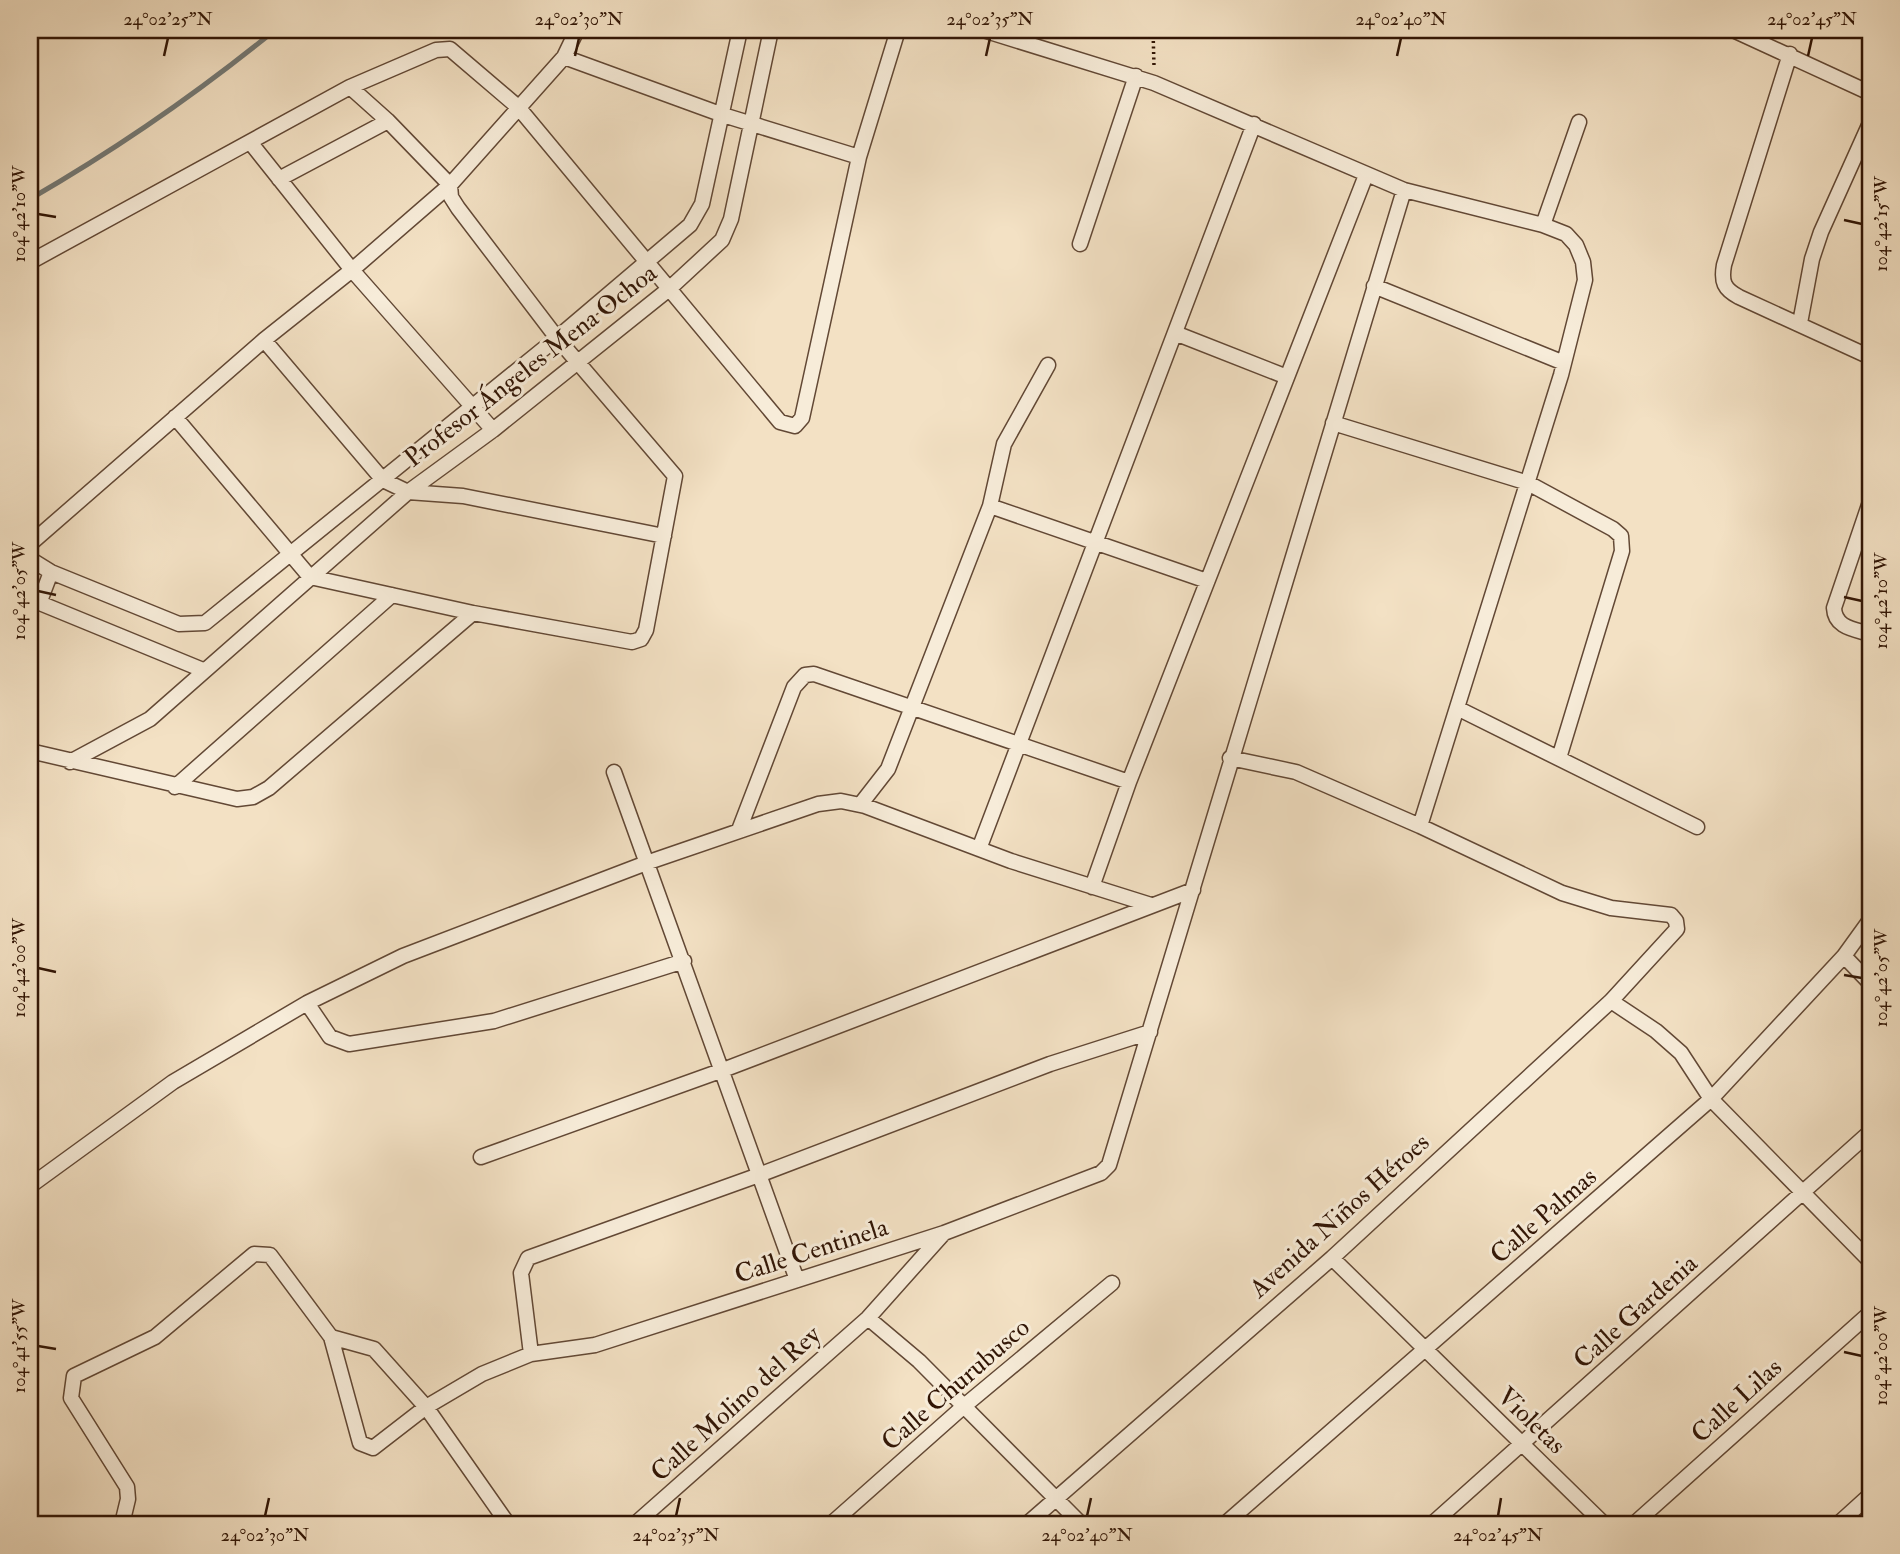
<svg xmlns="http://www.w3.org/2000/svg" width="1900" height="1554" font-family="'IM FELL Double Pica',serif">
	<style>
		.lines { fill: none; stroke-linecap: round; stroke-linejoin: round }
		.stream { stroke: #747975; stroke-width: 5 }
		.minor-casing { stroke: #624835; stroke-width: 17 }
		.path { stroke: #311505; stroke-width: 3.5; stroke-dasharray: 2 3.5; stroke-linecap: butt }
		.minor { stroke: #f7ecd9; stroke-width: 14 }
		.ticks { fill: none; stroke: #311505; stroke-width: 2.5 }
		.labels { text-anchor: middle; stroke-width: 6; stroke-linejoin: round; paint-order: stroke }
		.street-label { font-size: 26px; fill: #311505; stroke: #f7ecd9 }
		.neatline { fill: none; stroke: #311505; stroke-width: 2.5 }
		.ticks-label { font-size: 18px; text-anchor: middle; fill: #311505 }
	</style>
	<rect width="100%" height="100%" fill="#f3e1c4"/>
	<filter id="stains"><feTurbulence type="fractalNoise" baseFrequency=".00286" numOctaves="4"/><feColorMatrix values="0 0 0 0 .2 0 0 0 0 .09 0 0 0 0 .02 0 0 0 .5 -.17"/></filter>
	<radialGradient id="worn" r=".72"><stop offset=".6" stop-color="#630" stop-opacity="0"/><stop offset="1" stop-color="#630" stop-opacity=".3"/></radialGradient>
	<g class="lines">
		<path class="stream" d="M30,199c85,-49 169,-107 245,-169"/>
		<defs>
			<path id="minor" d="M983,30l171,53 250,107 139,35 23,9 10,11 7,17 2,18 -24,95 -141,451
				M1733,30l137,63
				M1790,54l-66,211c-3,17 0,24 15,32l131,60
				M564,57l159,58 136,42
				M250,142l102,128 141,160
				M279,179l109,-58
				M1543,225l36,-103
				M1080,244l56,-168
				M30,262l320,-175 86,-37 14,-1 68,58 262,315 15,4 7,-8 57,-261 39,-127
				M1374,286l190,77
				M1800,323l12,-64 9,-27 49,-109
				M1175,333l112,44
				M264,340l119,140 25,12 55,4 201,40
				M175,417l135,160 163,36 159,29 9,-3 5,-9 29,-154 -118,-138 -99,-130 -7,-11 -1,-12 -62,-64 -38,-34
				M1333,423l195,60 85,46 8,7 1,15 -63,207
				M1870,502l-36,106c1,20 20,21 36,26
				M990,506l217,75
				M30,544l234,-204 88,-70 98,-85 114,-128 13,-27
				M30,559l21,13 128,52 26,-1 352,-285 133,-113 12,-21 38,-174
				M30,599l173,71
				M40,601l11,-29
				M1457,708l240,119
				M30,751l207,48 16,-2 16,-9 204,-175
				M70,762l80,-43 258,-227 85,-62 176,-141 53,-49 9,-21 40,-189
				M614,772l183,508
				M175,787l217,-192
				M860,805l28,-36 102,-263 14,-62 44,-79
				M739,830l55,-143 11,-12 9,-1 315,108
				M979,849l275,-725
				M1092,887l37,-105 237,-607
				M1844,956l26,27
				M1611,1001l45,30 25,22 30,46 159,162
				M307,1003l23,34 19,7 145,-23 190,-60
				M481,1157l242,-87 470,-180
				M30,1186l143,-104 134,-79 96,-47 246,-94 169,-58 23,-3 24,5 146,55 140,44
				M1332,1258l272,266
				M868,1318l51,43 162,163
				M331,1337l29,106 13,5 53,-41 56,-33 49,-20 64,-9 349,-112 157,-60 8,-8 295,-975
				M531,1354l-10,-81 7,-15 231,-83 291,-111 100,-32
				M122,1524l6,-25 -1,-12 -56,-89 3,-22 81,-39 99,-83 16,1 61,82 43,12 52,58 82,117
				M635,1524l233,-206 75,-84
				M831,1524l132,-117 149,-124
				M1027,1524l305,-266 279,-257 66,-72 -1,-8 -5,-6 -60,-7 -49,-15 -142,-67 -124,-54 -66,-14
				M1225,1524l486,-425 133,-143 26,-36
				M1432,1524l438,-392
				M1634,1524l236,-211
				M1838,1524l32,-29"/>
		</defs>
		<use href="#minor" class="minor-casing"/>
		<path class="path" d="M1153,30l1,36"/>
		<use href="#minor" class="minor"/>
	</g>
	<path class="ticks" d="M164,56l4,-18M575,56l4,-18M986,56l4,-18M1397,56l4,-18M1808,56l4,-18M38,214l18,3M1844,220l18,4M38,591l18,4M1844,597l18,4M38,968l18,4M1844,975l18,3M38,1346l18,3M1844,1352l18,4M265,1516l4,-18M676,1516l4,-18M1087,1516l4,-18M1498,1516l3,-18"/>
	<g class="labels">
		<g class="street-label">
			<text transform="translate(530 365) rotate(-38)" y="9">Profesor Ángeles Mena Ochoa</text>
			<text transform="translate(1339 1215) rotate(-42)" y="9">Avenida Niños Héroes</text>
			<text transform="translate(1543 1215) rotate(-41)" y="9">Calle Palmas</text>
			<text transform="translate(811 1250) rotate(-18)" y="9">Calle Centinela</text>
			<text transform="translate(1635 1311) rotate(-42)" y="9">Calle Gardenia</text>
			<text transform="translate(955 1384) rotate(-41)" y="9">Calle Churubusco</text>
			<text transform="translate(1736 1400) rotate(-42)" y="9">Calle Lilas</text>
			<text transform="translate(735 1403) rotate(-42)" y="9">Calle Molino del Rey</text>
			<text transform="translate(1532 1420) rotate(44)" y="9">Violetas</text>
		</g>
	</g>
	<rect width="1900" height="1554" fill="none" stroke="#f3e1c4" stroke-width="77"/>
	<rect x="38" y="38" width="1824" height="1478" class="neatline"/>
	<g class="ticks-label">
		<text x="168" y="25">24°02'25"N</text>
		<text x="579" y="25">24°02'30"N</text>
		<text x="990" y="25">24°02'35"N</text>
		<text x="1401" y="25">24°02'40"N</text>
		<text x="1812" y="25">24°02'45"N</text>
		<text transform="translate(19 214) rotate(-90)" y="6">104°42'10"W</text>
		<text transform="translate(1881 224) rotate(-90)" y="6">104°42'15"W</text>
		<text transform="translate(19 591) rotate(-90)" y="6">104°42'05"W</text>
		<text transform="translate(1881 601) rotate(-90)" y="6">104°42'10"W</text>
		<text transform="translate(19 968) rotate(-90)" y="6">104°42'00"W</text>
		<text transform="translate(1881 978) rotate(-90)" y="6">104°42'05"W</text>
		<text transform="translate(19 1346) rotate(-90)" y="6">104°41'55"W</text>
		<text transform="translate(1881 1356) rotate(-90)" y="6">104°42'00"W</text>
		<text x="265" y="1541">24°02'30"N</text>
		<text x="676" y="1541">24°02'35"N</text>
		<text x="1087" y="1541">24°02'40"N</text>
		<text x="1498" y="1541">24°02'45"N</text>
	</g>
	<rect width="100%" height="100%" filter="url(#stains)"/>
	<rect width="100%" height="100%" fill="url(#worn)"/>
</svg>
